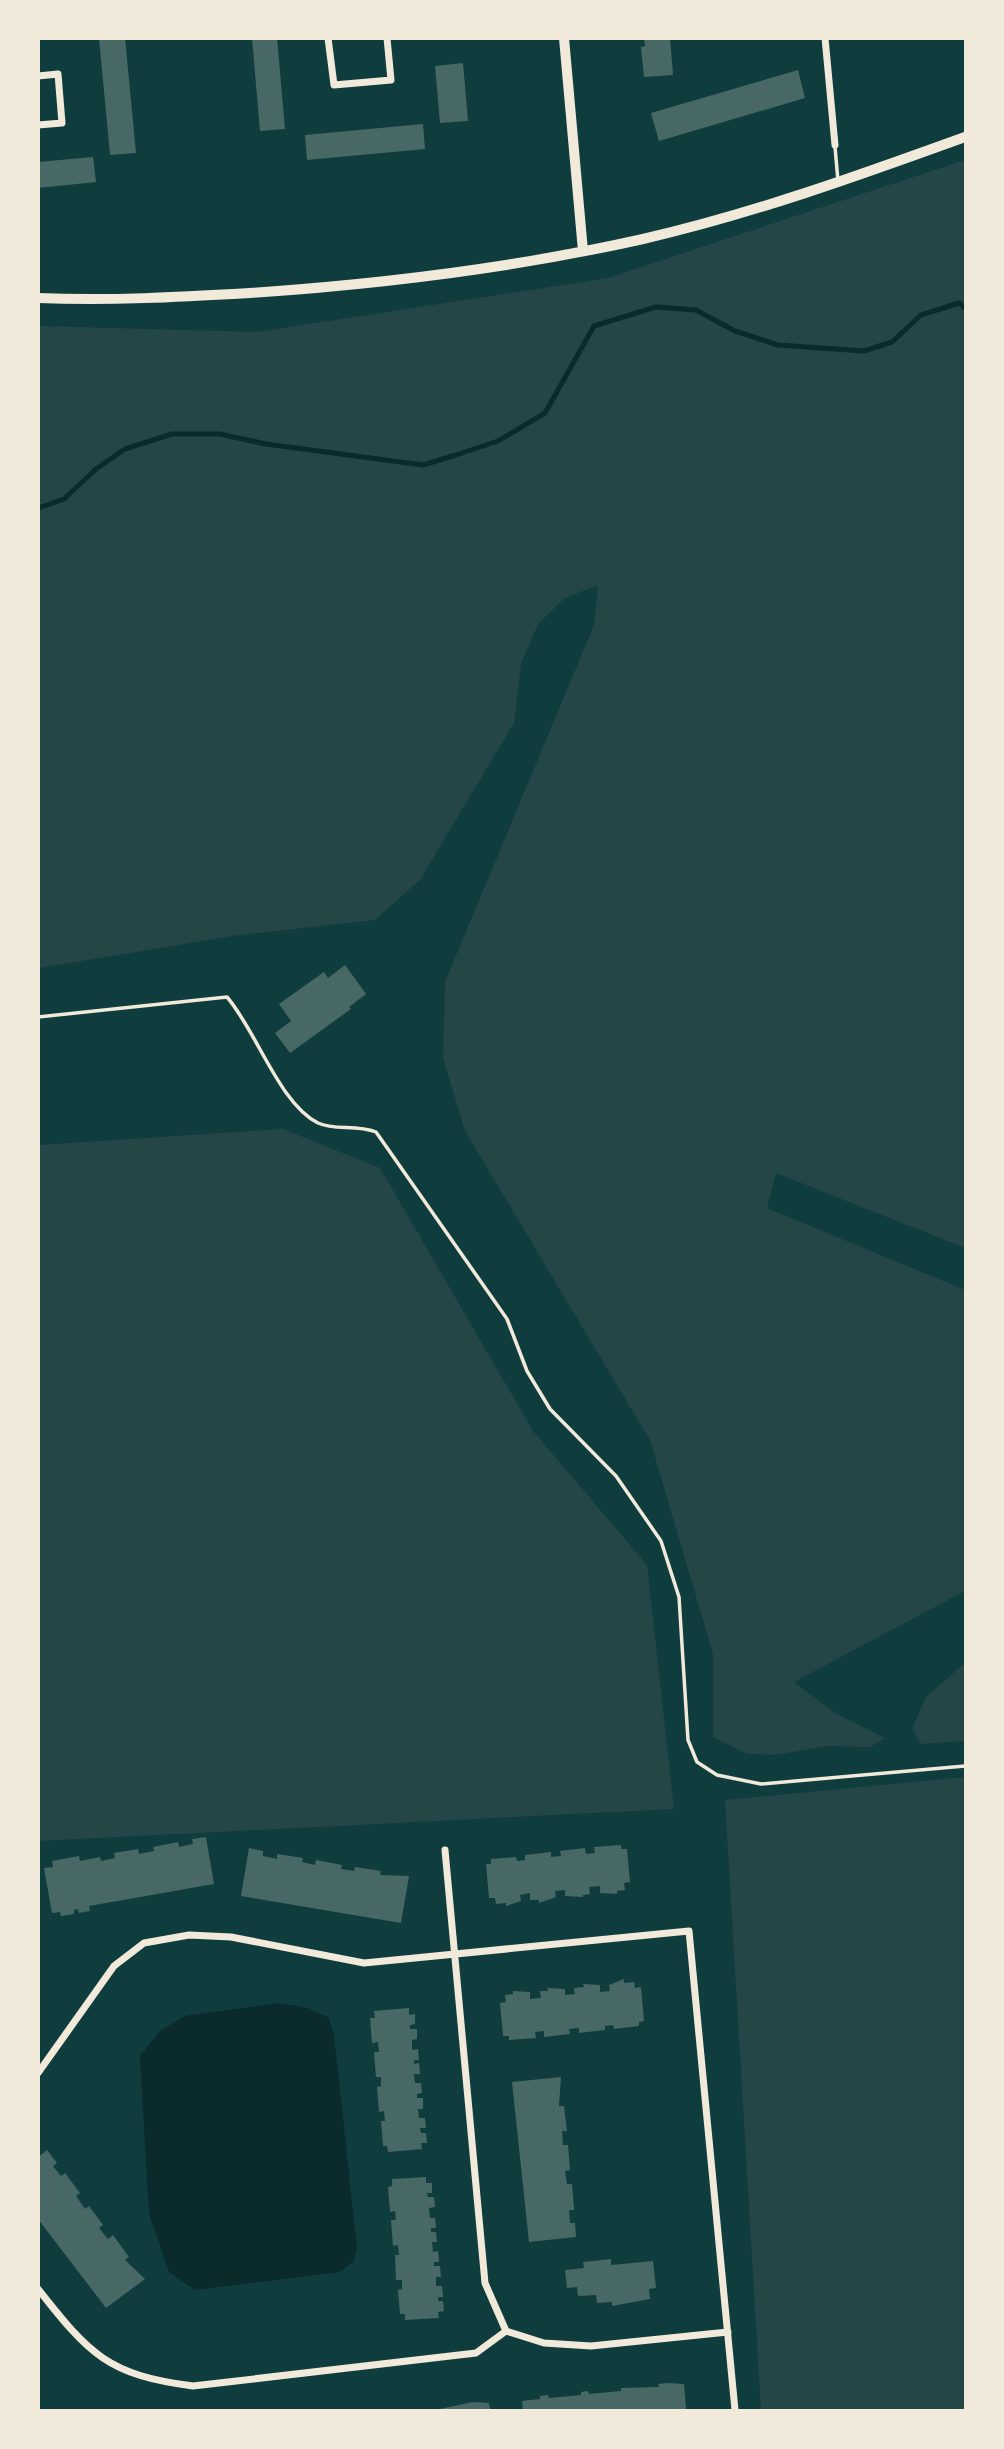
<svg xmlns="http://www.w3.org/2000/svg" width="1004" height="2449" font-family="'Fira Sans Condensed',sans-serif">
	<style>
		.green { fill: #244646 }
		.water { fill: #0a2a2b }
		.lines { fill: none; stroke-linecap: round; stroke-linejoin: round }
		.stream { stroke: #0a2a2b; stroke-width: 5 }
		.building { fill: #486865 }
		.service { stroke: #f1e9da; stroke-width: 3.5 }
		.minor { stroke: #f1e9da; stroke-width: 7 }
		.secondary { stroke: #f1e9da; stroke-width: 10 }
	</style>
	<rect width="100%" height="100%" fill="#0f3d3e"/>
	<path class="green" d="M965,160v1088l-189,-75 -9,35 198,82v301l-171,91 41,31 50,25 -15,9 -43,-1 -52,9 -28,-1 -34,-17v-83l-63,-214 -185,-309 -22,-73 2,-76 149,-357 4,-40 -33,13 -27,26 -17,40 -7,59 -94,157 -45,40 -143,16 -193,32v-642l218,6 351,-54z
		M283,1129l97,39 153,263 114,134 27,244 -635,32v-696z
		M965,1663v78l-44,3 -9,-16 14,-31z
		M965,1777v633h-204l-36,-610z"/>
	<path class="water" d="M280,2003l28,5 20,9 6,18 23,213 -4,14 -13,10 -145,18 -26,-18 -20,-58 -9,-158 20,-25 25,-15z"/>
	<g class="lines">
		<path class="stream" d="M38,508l26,-9 32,-30 29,-20 47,-15h48l46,10 157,21 33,-10 42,-14 47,-28 49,-87 62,-19 40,3 39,21 43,14 86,6 28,-9 29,-27 38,-12 6,5"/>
	</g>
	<path class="building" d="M99,38h26l11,115 -26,2z
		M252,38h25l8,91 -25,2z
		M644,38h26l3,37 -29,2 -3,-30 4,-1z
		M463,63l5,58 -28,2 -5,-57z
		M798,70l7,28 -146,43 -8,-28z
		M423,124l2,25 -118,11 -2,-25z
		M93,157l3,25 -58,6v-26z
		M345,965l21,29 -17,13 2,2 -61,44 -15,-20 16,-12 -12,-17 45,-32 4,6z
		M206,1837l8,47 -125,22 1,5 -11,2 -1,-4 -4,1v4l-13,2 -1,-4 -8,1 -8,-45 9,-1 -1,-6 27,-5 1,5 20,-4 1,4 14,-3 -1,-5 24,-4 1,5 15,-3 -1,-4 25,-5 1,5 14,-3 -1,-5z
		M621,1845v4h6l3,33 -6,1 1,7 -8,1v3l-17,-1v-7l-11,1 1,7 -7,1v2l-18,-1v-6l-10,1 1,6 -17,6v-3h-9v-7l-10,2 1,6 -15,5v-3l-10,1 -1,-6h-6l-3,-34h5v-5l25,-2 1,4 8,-1v-5l26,-3v5l10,-1 -1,-5 25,-3 1,6 9,-1 -1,-6z
		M249,1848l14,3v5l14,3v-5l26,4 -1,4 13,3 1,-5 26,5 -1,4 13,2 1,-4 26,4 -1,4 29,1 -8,47 -160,-27z
		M624,1979v4l10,-1 1,6 6,-1 3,34 -5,1v4l-25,3 -1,-4 -8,1v4l-26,3v-5l-10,1 1,5 -26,3v-6l-9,1 1,6 -27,2v-4h-6l-3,-33 6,-1 -1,-7 8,-1v-3l17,1v7l11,-1 -1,-7h8l-1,-3 18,1v6l10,-1 -1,-6 10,-1 -1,-3 17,1v7l10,-1 -1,-6z
		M409,2008v7l6,-1v10l-5,1v4h7v10l-5,1v10l6,-1 1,11h-5v4l5,-1 1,11h-6l1,9h6l1,10 -5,1v4h6v11h-5l1,9h6l1,10h-6l1,5h5l1,10h-6l1,6 -34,3 -1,-6h-4l-2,-25h4l-1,-10 -5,1 -2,-25 4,-1v-9h-5l-2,-25h5l-1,-10 -6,1 -2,-25h5l-1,-7z
		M561,2077l-2,29h5l3,25h-5l1,14h5l2,25 -5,1 2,13h5l2,26h-5l1,13h5l1,14 -47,5 -17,-160z
		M47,2150l10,13 -4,3 8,10 4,-3 15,20 -4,3 9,13 4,-3 14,19 -4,3 9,11 5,-4 16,22 -4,3 20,19 -39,29 -68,-89v-62z
		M426,2177v6h6v10h-5l1,4h6l1,10 -6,1 1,10h5l1,10h-5v4h5l1,10h-5l1,10 5,-1 1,11h-5v4h6l1,11h-5v9h6l1,11h-5v4h5l1,10 -6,1 1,6 -34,2v-6h-5l-2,-24 4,-1v-9h-6l-1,-25h4l-1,-10 -5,1 -2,-26h5l-1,-9 -5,1 -2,-25 4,-1v-7z
		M611,2259v6l42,-4 3,27 -7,1 1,10 -38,7v-4l-15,1 -1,-8 -18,1 -1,-9 -10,1 -2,-18 19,-2 -1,-6z
		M668,2383l16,1 2,26h-163l-1,-9 18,-2v-3l8,-1 1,3 32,-3v-3l7,-1 1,3 32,-3v-3l38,-1 -1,-3z
		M473,2402l16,1 1,7h-55z"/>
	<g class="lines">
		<path class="service" d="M835,147l3,34
			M38,1017l189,-20c30,35 52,106 91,126 17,8 38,1 58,9l131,187 20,52 23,38 66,67 45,65 18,56 9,143 9,22 20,13 44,9 204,-18"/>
		<path class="minor" d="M328,38l6,47 57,-5 -4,-42
			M825,38l10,107
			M38,76l20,-2 4,49 -24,2
			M445,1850l40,433 21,48 38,12 47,3 137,-14
			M38,2073l76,-107 30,-23 45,-8 42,2 133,26 325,-32 46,479
			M38,2289c52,66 70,86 155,97l283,-33 30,-22"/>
		<path class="secondary" d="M564,38l19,213
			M38,298c71,3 142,-1 212,-5 132,-9 264,-25 393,-54 109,-25 217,-64 322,-102"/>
	</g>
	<rect width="1004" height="2449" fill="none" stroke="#f1e9da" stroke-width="80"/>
</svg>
